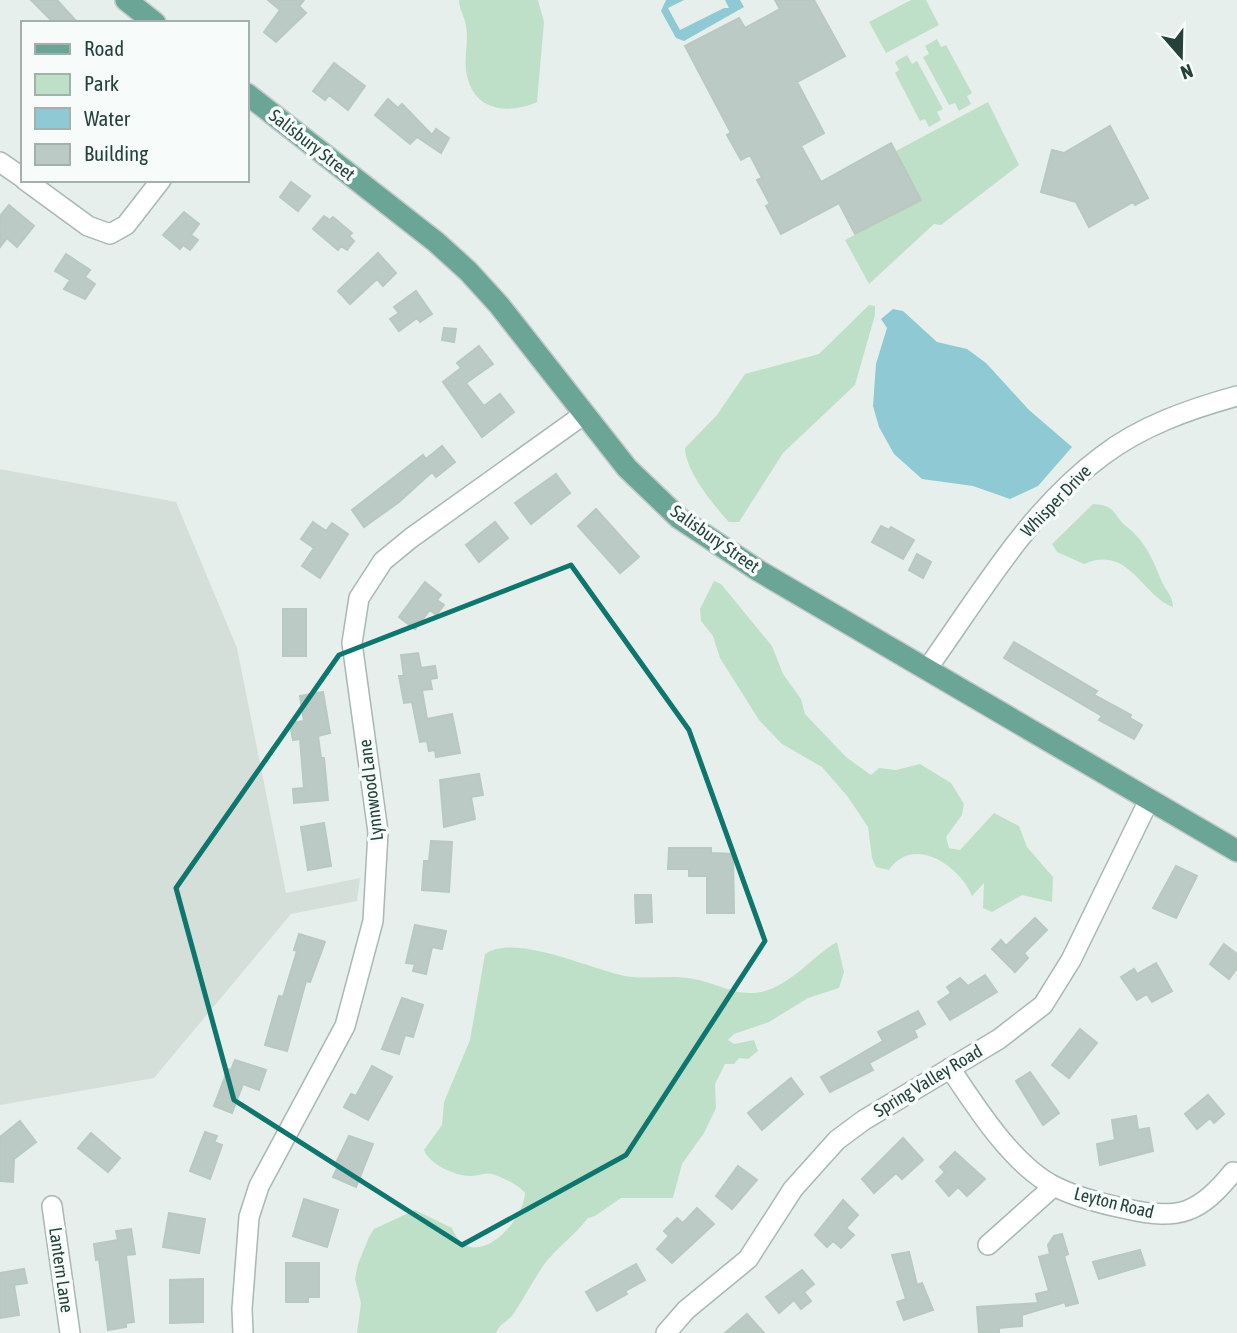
<svg xmlns="http://www.w3.org/2000/svg" width="1237" height="1333" font-family="'Asap Condensed',sans-serif">
	<style>
		.built { fill: #d4dfda }
		.green { fill: #bfe0c8 }
		.water { fill: #8ec9d4 }
		.building { fill: #bbcac4; stroke: #b8c9c2; stroke-width: 2 }
		.lines { fill: none; stroke-linecap: round; stroke-linejoin: round }
		.minor-casing { stroke: #a8b8b2; stroke-width: 22 }
		.major-casing { stroke: #c2cac8; stroke-width: 24 }
		.minor { stroke: #fff; stroke-width: 19 }
		.major { stroke: #6aa596; stroke-width: 21 }
		.marked { fill: none; stroke: #0f766e; stroke-width: 5; stroke-linejoin: round }
		.labels { text-anchor: middle; stroke-width: 7; stroke-linejoin: round; paint-order: stroke }
		.street-label { font-size: 18px; fill: #24423a; stroke: #f7fbf9 }
	</style>
	<rect width="100%" height="100%" fill="#e6efeb"/>
	<path class="built" d="M0,469l176,33 61,146 49,245 74,-15 -3,23 -66,13 -137,164 -154,27z"/>
	<path class="green" d="M459,0h79l6,22 -7,80c-31,14 -66,8 -71,-32 -2,-14 3,-30 0,-44 -1,-9 -7,-17 -7,-26z
		M911,0h15l13,25 -53,28 -17,-31z
		M937,39l4,8 5,-2 26,48 -5,3 4,8 -12,7 -4,-8 -6,2 -26,-48 6,-3 -4,-8z
		M907,55l5,9 5,-3 26,48 -6,3 4,8 -12,7 -4,-8 -5,2 -25,-48 4,-3 -4,-8z
		M988,102l31,63 -78,60 -7,-1 -65,60 -24,-44 76,-40 -25,-49z
		M869,305l6,1v9l-20,70 -72,68 -44,69h-10c-15,-16 -44,-52 -44,-74l32,-33 28,-41 74,-20z
		M1093,504c24,1 20,12 34,23 19,15 26,33 35,55 4,9 11,14 11,25 -32,-12 -44,-63 -89,-43l-27,-12 -5,-8z
		M714,581l7,3 51,62 11,28 18,25 4,15 41,43 25,18 8,-7 17,2 24,-6 31,19 13,21 -2,11 -16,22 3,11 11,2 34,-37 25,13 8,21 26,30 -1,25 -30,-7 -30,17 -9,-4 1,-25 -12,13c-12,-30 -59,-62 -83,-26l-13,-3 -4,-9 -4,-31 -20,-30 -26,-30 -40,-23 -23,-24 -39,-62 -7,-22 -12,-15 -1,-12z
		M837,942l7,30 -5,16 -31,10 -39,24 -35,12 -6,6 6,4 20,-4 4,11 -10,8 -9,-1 -5,6h-9l-10,20 1,24 -12,25 -22,31 -9,34h-52l-26,18 -7,2c-13,17 -32,30 -45,48 -10,15 -19,32 -29,47 -6,9 -14,10 -18,20h-139l4,-30 -6,-24 3,-15 11,-27 5,-8 41,-19 37,18c18,47 71,-2 73,-35 -8,-9 -21,-15 -33,-19 -7,-2 -14,2 -22,2 -15,0 -41,-12 -46,-26l18,-25 2,-23 26,-62 15,-86c30,-21 105,15 140,22 23,4 46,-2 69,3 19,3 38,15 57,14 36,-1 58,-35 86,-51z"/>
	<path class="water" d="M666,0h18l-16,8 12,22 44,-22h5l-4,-8h15l4,7 -60,34 -8,-3 -15,-27z
		M893,309l10,2 34,31 30,7 19,14 43,47 43,37 -34,39 -28,13 -37,-13 -51,-7 -28,-25 -15,-27 -6,-21 3,-42 11,-36 -6,-9z"/>
	<path class="building" d="M31,0h26l21,23h-24z
		M268,0h36l-5,6 7,7 -30,29 -12,-10 16,-22z
		M775,0h39l31,56 -48,26 27,51 -23,13 20,36 70,-39 30,57 -66,34 -16,-31 -58,31 -15,-28 4,-2 -13,-24 5,-2 -12,-23 -9,5 -14,-25 4,-2 -46,-87 54,-28 6,10 35,-19z
		M334,63l31,23 -17,24 -19,-15 -4,5 -12,-9z
		M388,99l10,9 4,-4 30,31 4,-6 13,9 -8,15 -24,-16 -7,7 -35,-29z
		M1110,126l38,72 -13,7 -2,-3 -44,25 -13,-25 -35,-10 11,-42 12,3z
		M291,182l19,14 -12,15 -18,-14z
		M9,205l25,21 -17,21 -10,-9 -7,9v-31z
		M184,212l15,12 -8,11 7,5 -8,10 -7,-5 -3,4 -17,-14z
		M324,216l6,4 3,-3 19,16 -3,3 5,5 -7,9 -6,-4 -3,4 -25,-21z
		M378,253l18,20 -13,13 -6,-7 -27,25 -12,-13z
		M66,254l24,16 -5,7 10,7 -10,15 -21,-10 6,-9 -15,-9z
		M416,291l16,23 -12,8 -3,-4 -18,13 -9,-12 9,-6 -5,-6z
		M444,328l12,1 -2,13 -12,-2z
		M479,346l14,18 -27,19 18,23 16,-12 14,18 -32,25 -39,-55 18,-14 -4,-5z
		M442,446l13,16 -19,15 -4,-5 -33,30 -35,25 -12,-17 71,-55 3,4z
		M556,474l14,19 -39,31 -16,-21z
		M596,509l43,48 -19,16 -42,-47z
		M313,522l13,9 6,-8 16,11 -28,44 -18,-12 12,-18 -13,-9z
		M495,522l13,16 -29,24 -13,-17z
		M881,526l8,4 2,-3 23,13 -11,19 -31,-17z
		M917,554l14,8 -8,16 -14,-8z
		M425,582l16,13 -4,5 7,5 -8,10 -6,-5 -15,19 -16,-12z
		M283,609h23v47h-23z
		M1014,642l83,49 -3,4 37,20 -1,3 12,7 -8,14 -35,-19 3,-4 -98,-58z
		M418,653l3,15 14,-2 2,12 -7,1 2,10 -10,1 5,29 25,-5 8,39 -24,4 -1,-7 -6,1 -2,-10 -7,1 -8,-40 -8,1 -5,-27h5l-3,-21z
		M323,692l7,41 -12,3 3,22h3l4,42 -34,3 -1,-14 11,-1 -4,-49 -7,1 -3,-17 14,-2 -4,-25z
		M479,774l4,21 -12,2 4,22 -31,8 -4,-47z
		M324,823l7,43 -23,4 -7,-43z
		M431,841l21,1 -3,50 -27,-2 2,-29h5z
		M669,848h42v5l22,1 1,59h-27v-37h-18v-7h-21z
		M1176,866l21,10 -21,42 -23,-10z
		M635,895h16l1,27 -16,1z
		M1035,918l12,12 -23,23 4,5 -13,14 -23,-23 9,-9 5,6z
		M415,925l31,6 -4,18 -10,-2 -6,27 -13,-3 2,-7 -9,-1z
		M299,934l26,8 -15,40 -4,-1 -19,70 -22,-6 14,-49 4,1 14,-46 -3,-1z
		M1224,944l13,10v14l-8,11 -19,-15z
		M1156,963l16,28 -20,11 -5,-8 -10,6 -16,-23 13,-8 3,5z
		M985,975l12,17 -47,28 -12,-18 13,-9 -4,-6 13,-9 8,8z
		M402,998l21,7 -10,32 -8,-2 -6,19 -17,-5z
		M918,1011l7,13 -11,6 3,7 -48,26 4,7 -43,22 -9,-15 62,-36 -5,-9z
		M1080,1029l17,14 -28,35 -17,-13z
		M235,1060l31,10 -7,20 -16,-6 -11,29 -18,-7 14,-37 3,1z
		M372,1066l20,11 -24,43 -24,-13 7,-13 5,2z
		M1030,1072l29,41 -16,12 -27,-44z
		M791,1078l12,16 -41,36 -14,-17z
		M1208,1095l16,19 -10,9 -4,-5 -13,11 -12,-15z
		M1136,1116l2,14 11,-2 4,23 -53,14 -3,-21 18,-4 -3,-20z
		M20,1121l16,21 -22,17 -1,23 -13,-1v-44z
		M205,1132l12,4 -3,6 8,3 -12,34 -20,-8z
		M91,1133l29,25 -12,14 -30,-24z
		M349,1136l24,8 -17,43 -23,-10 6,-13 -3,-1z
		M903,1138l20,22 -21,19 -6,-6 -22,20 -12,-14z
		M955,1152l30,27 -18,17 -9,-9 -9,9 -13,-15 9,-9 -5,-5z
		M738,1166l19,14 -25,29 -16,-13z
		M304,1199l34,11 -11,37 -34,-11z
		M843,1200l15,15 -12,13 8,7 -13,13 -8,-7 -6,6 -12,-12z
		M697,1208l17,16 -42,39 -15,-14 12,-13 -5,-5 13,-13 6,5z
		M169,1213l36,6 -6,34 -36,-6z
		M131,1229l4,25 -9,1 8,67 -8,1v4l-18,3 -9,-71 -3,1 -2,-16 24,-4 -2,-9z
		M1062,1234l6,20 -4,2 14,47 -12,3 -1,-4 -43,13v11l-23,2v5h-20l-2,-26 61,-4 -2,-9 13,-3 -10,-34 11,-3 -2,-9 6,-9z
		M1140,1250l5,15 -46,14 -6,-17z
		M909,1252l8,33 5,-2 11,27 -29,10 -7,-18 9,-3 -14,-44z
		M286,1263h33v34h-11v5h-22z
		M636,1264l9,16 -20,11 2,3 -30,17 -11,-19z
		M24,1269l3,14 -13,2 5,30 -19,3v-45z
		M802,1270l12,14 -10,8 7,9 -10,8 -7,-9 -15,13 -13,-16z
		M203,1279v43l-33,1v-43z
		M747,1314l17,19h-39z"/>
	<g class="lines">
		<defs>
			<path id="minor" d="M0,162l23,16
				M25,180l63,46 22,8 16,-9 35,-45
				M927,669c53,-74 101,-158 175,-213 39,-30 88,-47 135,-60
				M950,1068c26,39 63,98 106,119 22,11 47,17 71,22 52,12 73,4 106,-37
				M52,1206l18,127
				M988,1245l66,-59
				M243,1333l-1,-24 7,-92 10,-31 86,-160 28,-105 5,-89 -26,-189 7,-45 24,-37 28,-23 172,-123
				M666,1333l20,-23 62,-51 45,-70 44,-49 27,-20 135,-81 44,-34 28,-45 78,-160"/>
			<path id="major" d="M126,0l29,23
				M247,94l189,148 32,29 31,34 128,163 52,50 80,53 478,280"/>
		</defs>
		<use href="#minor" class="minor-casing"/>
		<use href="#major" class="major-casing"/>
		<use href="#minor" class="minor"/>
		<use href="#major" class="major"/>
	</g>
	<path class="marked" d="M571,565l118,165 76,211 -139,214 -164,90 -228,-145 -58,-212 163,-233z"/>
	<g class="labels">
		<g class="street-label">
			<text transform="translate(312 145) rotate(38)" y="6">Salisbury Street</text>
			<text transform="translate(1056 501) rotate(-46)" y="6">Whisper Drive</text>
			<text transform="translate(715 539) rotate(35)" y="6">Salisbury Street</text>
			<text transform="translate(371 790) rotate(-97)" y="6">Lynnwood Lane</text>
			<text transform="translate(928 1081) rotate(-31)" y="6">Spring Valley Road</text>
			<text transform="translate(1114 1203) rotate(14)" y="6">Leyton Road</text>
			<text transform="translate(61 1270) rotate(82)" y="6">Lantern Lane</text>
		</g>
	</g>
	<rect x="21" y="21" width="228" height="161" fill="#f7fbf9" stroke="#a3b1ad" stroke-width="2"/>
	<rect x="35" y="44" width="35" height="10" fill="#6aa596" stroke="#a3b1ad" stroke-width="2"/>
	<text x="84" y="56" font-size="21" fill="#24423a">Road</text>
	<rect x="35" y="74" width="35" height="21" fill="#bfe0c8" stroke="#a3b1ad" stroke-width="2"/>
	<text x="84" y="91" font-size="21" fill="#24423a">Park</text>
	<rect x="35" y="108" width="35" height="21" fill="#8ec9d4" stroke="#a3b1ad" stroke-width="2"/>
	<text x="84" y="126" font-size="21" fill="#24423a">Water</text>
	<rect x="35" y="144" width="35" height="21" fill="#bbcac4" stroke="#a3b1ad" stroke-width="2"/>
	<text x="84" y="161" font-size="21" fill="#24423a">Building</text>
	<g transform="translate(1181 56) rotate(160)" stroke="#f7fbf9" stroke-width="5" paint-order="stroke">
	<path d="M0-5L12 26L0 18L-12 26Z" fill="#24423a"/>
	<text y="-10" font-size="19" font-weight="bold" text-anchor="middle" fill="#24423a">N</text>
	</g>
</svg>
